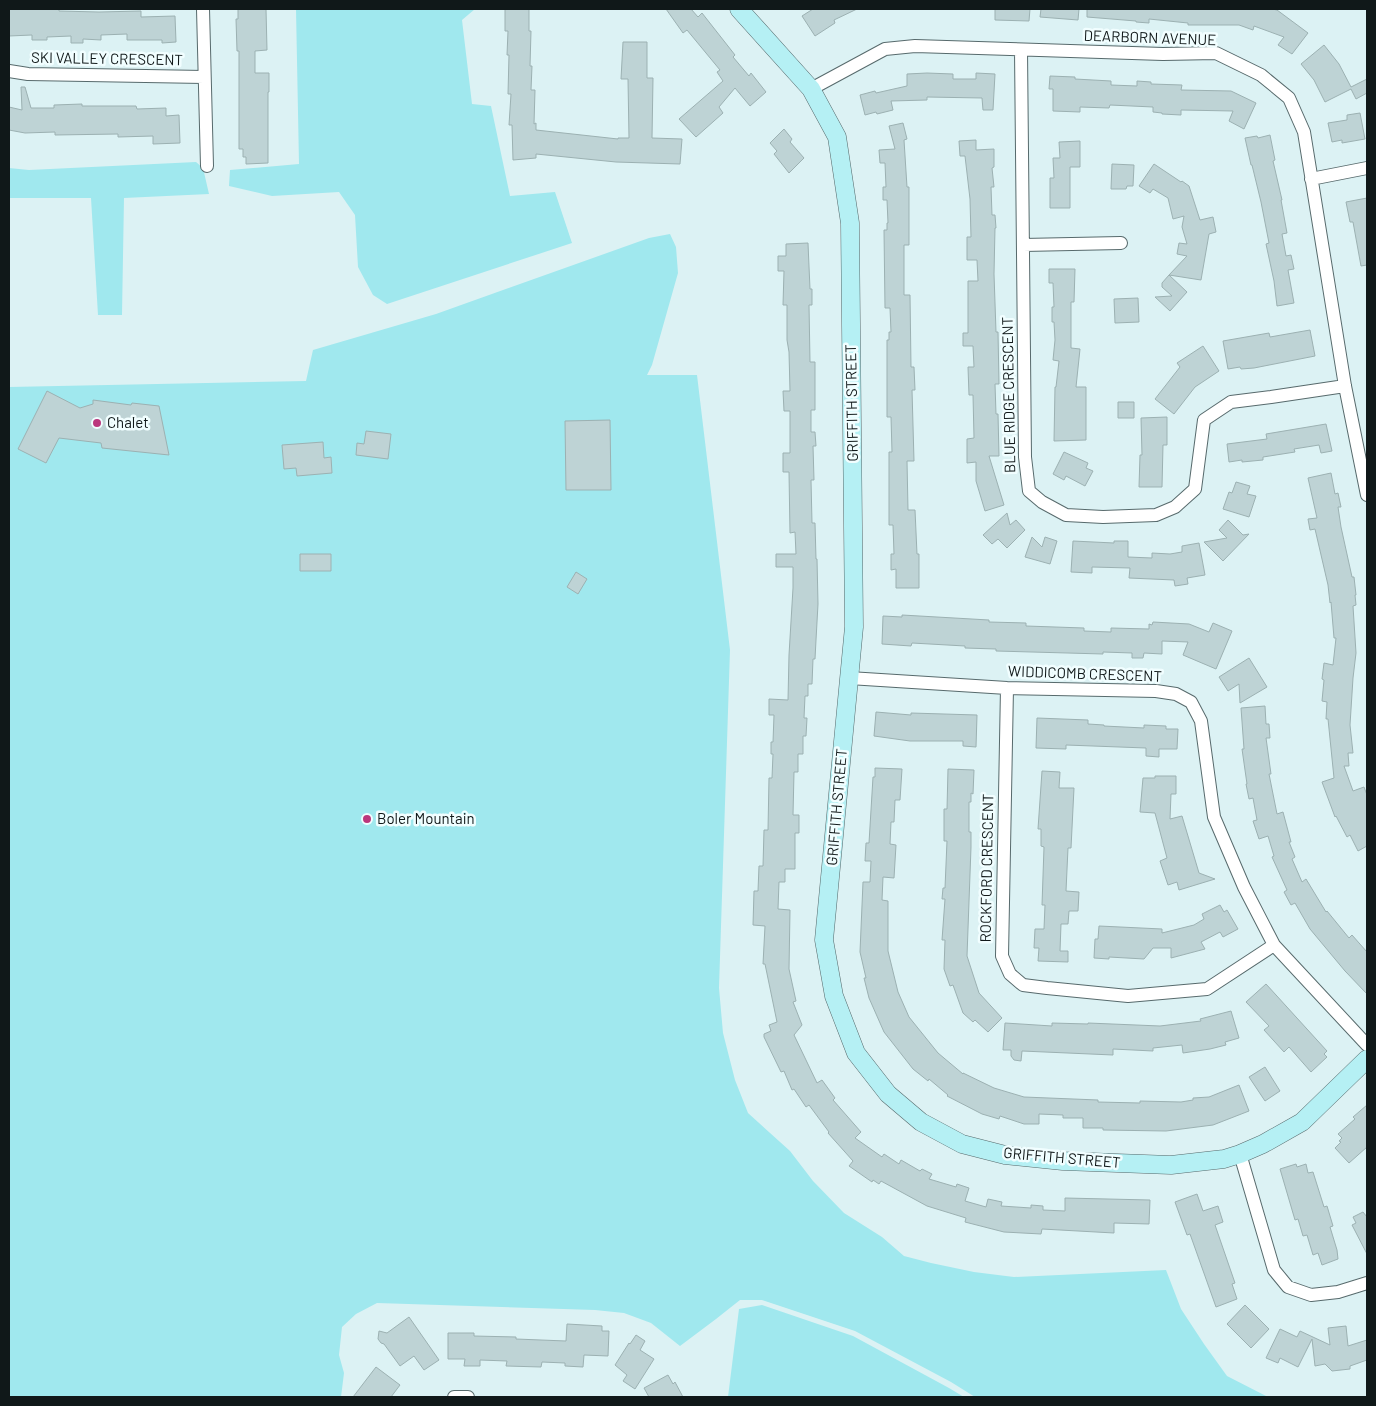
<svg xmlns="http://www.w3.org/2000/svg" width="1376" height="1406" font-family="Barlow,sans-serif">
	<style>
		.green { fill: #a0e8ee }
		.building { fill: #bed3d5; stroke: #9cb1b2 }
		.lines { fill: none; stroke-linecap: round; stroke-linejoin: round }
		.street-casing { stroke: #576a6c; stroke-width: 14 }
		.secondary-casing { stroke: #576a6c; stroke-width: 19 }
		.street { stroke: #fff; stroke-width: 12 }
		.secondary { stroke: #b5f0f4; stroke-width: 18 }
		.poi-dot { fill: #bb377d; stroke: #f1feff; stroke-width: 2 }
		.labels { text-anchor: middle; stroke-width: 5; stroke-linejoin: round; paint-order: stroke }
		.street-label { font-size: 15px; fill: #101819; stroke: #f1feff }
		.poi-label { font-size: 15px; fill: #101819; stroke: #f1feff; text-anchor: start }
	</style>
	<rect width="100%" height="100%" fill="#dcf2f4"/>
	<path class="green" d="M296,9h179l-13,11 10,84 19,2 19,90 45,-4 17,51 -185,61 -14,-9 -15,-28 -3,-52 -16,-23 -67,4 -43,-10 1,-16 69,-6z
		M196,162l7,6 6,26 -85,4 -2,117h-24l-7,-117h-82v-30l20,2z
		M670,234l6,13 2,26 -26,92 -5,10h50l33,275 -11,338 4,45 12,47 13,33 42,38 23,30 31,32 38,24 22,19 27,7 43,9 40,5 152,-7 15,39 23,35 23,32 41,21h-293l-24,-15 -96,-51 -93,-31h-22l-24,19 -36,27 -29,-23 -27,-10 -29,-3 -218,-7 -21,11 -14,13 -3,28 5,18 -3,24h-332v-1010l297,-6 7,-31 123,-36 213,-76z
		M762,1305l91,31 96,52 15,9h-236l11,-88z"/>
	<path class="building" d="M9,9h50v2l40,1 42,-1v6l34,-1 1,26 -14,1v-3h-35v-6l-26,1v5l-18,-1v4h-12v-7l-24,1v3h-15v-5l-23,1z
		M238,9h28l1,41 -12,1v22h14v19h-1v71l-22,1v-7h-3v-8h-4v-98h-2l-1,-32h2z
		M505,9h24v22h2l-1,35h2l-1,24h4l-1,34 2,-1v7l82,9v-1h11l-1,-59h-7l2,-37h24v36h6l-1,60 30,1 -2,25 -64,-2 -80,-8v4l-23,2 -1,-35h-3l2,-31h-3l1,-39h-2l1,-24h-3z
		M666,9h25l7,8 4,-4 33,42 -2,2 16,19 2,-3 15,19 -16,14 -15,-18 -16,19 4,6 -27,24 -17,-18 44,-38 -6,-9 3,-2 -33,-40 -4,3z
		M813,9h44l-23,11 1,3 -20,13 -13,-20z
		M995,9h35l-1,12 -34,-1z
		M1041,9h38l-1,11 -38,-3z
		M1087,9h185l5,1 31,23 -16,21 -14,-9 6,-8 -30,-11 -1,4 -14,-5h-51v-2l-39,-4v4l-13,-1v-1l-49,-4z
		M1324,45l15,19 12,23 16,-8v14l-11,6 -5,-10 -26,13 -11,-22 -13,-16z
		M927,73l26,1v5h23v-6l19,1 -2,36h-10l-1,-12 -55,-1v3l-36,1 2,9 -16,4 -1,-2 -11,3 -5,-20 15,-4 1,2 31,-7v-12z
		M1050,76l25,1v2l36,2v4l26,1v-5l14,1v2l31,1 -1,5 50,1 25,12 -12,26 -15,-8 4,-10 -52,-1v5l-19,-1v-1l-9,-1v-5l-43,-2 -1,3 -29,-1v5l-27,-1v-22h-4z
		M21,87h4l6,21h23v-3l28,-1v2h54l1,3 29,-1v8l13,-1 1,28 -27,1v-8l-35,1v-3l-63,1v-3l-30,1 -16,-3v-23l13,3z
		M1360,113l5,26 -23,4v-3l-10,2 -4,-19 19,-3v-5z
		M903,123l4,16 -3,1 3,47h2v58h-5v50h6l1,72h3l1,23h-3l2,71h-7l1,49h7l2,44h2v34h-23v-19l-5,1v-16h3l-1,-29h-4v-73h3l-1,-35h-4v-77h2v-8h2l-1,-24h-5l-1,-78h3v-7h1l-1,-23h-4v-13h3l-1,-24h-5l-1,-13 16,-1 -6,-23z
		M784,129l8,10 -2,3 14,16 -15,15 -15,-19 3,-3 -7,-8z
		M1270,135l5,25 -2,1 9,39h-1l6,33 -5,1 4,22 5,-1 3,14 -6,1 6,33 -17,3 -3,-25 -8,-37 3,-1 -8,-41 -9,-37h-1l-6,-27 12,-2 1,2z
		M976,140v10l18,-1v18l-2,1 2,19h-3l1,28h3l1,13h-1l-1,46 2,58h2l1,52h-4l1,30h2l1,42h-10l15,49 -19,6 -9,-30v-19l-9,1v-24l7,-1 -1,-43h-4l-1,-28h6l-1,-21h-10v-13h5v-52h10l-1,-21h-10v-23h4l-1,-38 -5,-43h-5l-1,-15z
		M1080,141v26h-10v41h-20v-30h4l-1,-20h7l-1,-16z
		M1112,164l22,1 -1,21h-6l-1,3h-15z
		M1154,164l27,18 1,-1 7,5 11,34 13,-3 3,15 -7,2 -8,46 -32,-5 18,-19 -10,-2 2,-11 8,1 -5,-17 2,-11 -11,3 -5,-21 -15,-9 -3,4 -11,-7z
		M1367,198v67l-6,1 -8,-44h-3l-4,-20z
		M808,243l2,46h2v16h-3l1,57h5v48h-4v22h4l1,14h-3l1,34h-3l1,43h3l1,36h1l1,45 -2,36 -1,19h-2l-1,25h-4v12h-3l-1,22h3l-1,18h-3v18h-5v18h-4l-1,43h6v18h-4v36h-10v13h-6l-1,27 12,1 -1,59 7,32 -3,1 9,23 -8,10 23,48 5,-3 13,18 -2,2 28,32 -6,6 27,19 2,-3 15,10 2,-4 19,11 2,-2 10,5 -3,5 27,8 1,-3 12,4 -4,13 21,6 2,-8 14,3 -1,4 30,2v-3l12,1v4l22,1v-13l85,2 -1,24 -35,-1v10l-72,-4 -1,5 -37,-2 -39,-10 1,-4 -39,-12 -46,-25 -2,3 -6,-4 -1,2 -23,-16 4,-5 -25,-28 1,-1 -20,-27 -3,2 -12,-18 -2,1 -8,-19 -3,1 -17,-35v-3l7,-3 -2,-6 8,-3 -12,-58h-2l2,-38 -12,-1 1,-34h4l1,-25h4l1,-36h4l1,-52h3l1,-24h-2v-12h2l1,-27h-5v-16l19,1 1,-45 4,-67v-21h-17v-13h20l-1,-22 -5,1 -1,-61h-6v-19h7v-42h-6l-1,-20h7l-1,-39 -2,-12v-35h-4l1,-34h-6v-15h8v-12z
		M1049,269h26l-1,33h-3v46l9,1 -4,38h10v53l-32,1 1,-54h1l3,-26 -6,-1 2,-20 -1,-18h-2v-15h2l-1,-24h-4z
		M1169,275l18,17 -17,19 -15,-14 17,-1 -10,-9v-4z
		M1138,298l1,24 -24,1 -1,-24z
		M1310,330l5,26 -61,12 -13,1 -1,-2 -12,2 -5,-28 46,-8 1,4z
		M1203,346l16,25 -24,16 -21,27 -19,-15 25,-32 -3,-4z
		M47,391l33,17 13,-4v-4l38,5 1,-2 27,3 10,49 -67,-7 -1,-5 -42,-5 -13,25 -28,-14z
		M1118,402h16v16h-16z
		M1167,417v28h-4l-1,42h-23l1,-32h2l-1,-37z
		M610,420l1,70h-45l-1,-69z
		M1326,424l6,27 -11,2 -2,-8 -25,4 1,3 -32,5v3l-21,2v-2l-13,2 -2,-18 40,-5 -1,-5z
		M366,431l25,3 -3,25 -32,-4 1,-12 7,1z
		M323,442l1,16 7,-1 1,16 -35,3 -1,-8 -12,1 -2,-24z
		M1064,452l24,11 -2,5 7,3 -8,15 -19,-10 -2,4 -11,-6z
		M1331,473l4,21 3,-1 3,14h-3l3,20 11,50h2l2,18h-1l1,10 -3,1 3,47 -3,25 -3,47 3,28h-5l1,13h-5l9,25 11,-4 3,8v51l-9,5 -8,-16 -3,2 -11,-21 -1,1 -13,-35 12,-4 -6,-59h-2l1,-17 -5,-1 2,-21 -2,-1 2,-16 9,2 3,-27h-2l-3,-36 -1,1 -2,-18 -13,-56 -5,1 -2,-11 9,-1 -9,-40z
		M1236,482l14,4 -3,8 9,2 -7,21 -26,-8 6,-17 3,1z
		M1007,513l3,12 6,-5 9,10 -18,18 -9,-9 -6,5 -9,-9z
		M1228,520l15,15 6,-1 -26,27 -19,-19 23,-4 -8,-8z
		M1032,537l10,10 3,-10 12,4 -7,23 -25,-7z
		M1073,541l41,2v-2h14v16l24,1v-5l18,1 12,-2v-6l17,-3 6,32 -18,3 1,6 -13,2 -1,-6 -45,-2 1,-10 -38,-1v6l-21,-1z
		M300,554h31v17h-31z
		M576,572l11,7 -9,15 -11,-7z
		M902,615l87,5v2l37,1v3l58,2v3l27,1v-4l38,1v-5l3,1 1,-3 36,2 20,8 4,-9 19,8 -16,38 -33,-14 5,-13 -26,-1v13l-18,-1 -1,5h-11v-5l-29,-1v2l-107,-3v-2l-31,-1v-2l-53,-3 -1,3 -29,-2 1,-28 19,1z
		M1249,658l18,29 -27,16 -1,-19 -11,7 -9,-14z
		M1265,706l1,18h3l1,14h-4l5,36h-2l8,40 6,-2 8,30h-2l6,15 -3,2 10,23 4,-3 20,33 1,-1 22,27 3,-3 15,17v42l-22,-23 -35,-42 -15,-26 -4,2 -7,-13 3,-2 -15,-33 2,-1 -6,-20 -9,3 -6,-18 4,-1 -4,-22 -4,1 -3,-15h1l-5,-35h2l-3,-41z
		M876,712l35,3v-2l66,2 -1,32 -13,-1v-5h-53l-36,-5z
		M1037,718l51,2v4l16,1v1l40,2v-3l22,1v3h12l-1,20h-18v8l-13,-1v-8l-80,-3v4l-30,-1z
		M875,768l27,1 -2,31h-5l-1,22h-3l-1,22 6,1 -2,33 -11,-1 -1,23 6,1v50l10,41 11,25 29,36 25,21v-1l31,15 30,9 74,3v2l42,1v-2l41,1 12,-2v-2l16,-1 30,-12 10,26 -36,14 -47,6 -63,-1v-2h-20v-10h-20v-3l-24,-1v10h-15l-24,-8 -1,3 -17,-5 -35,-18 1,-1 -19,-16 -1,2 -15,-12 -29,-37 -15,-34 -5,-20h2l-6,-26 3,-70h7l1,-21h-6l1,-18h3l4,-66h2z
		M948,769l26,1 -1,24 -2,-1v9h-2v30h2v15l-4,109 12,37 23,25 -14,14 -13,-12 -2,2 -10,-9 -10,-28 -3,1 -6,-17 1,-29h-3l3,-41h-3l1,-11h2l2,-47h-3v-32h3z
		M1042,771l18,1 -1,16h15l-3,60h-3l-2,43 13,1 -1,19h-9l-1,13h-7l-1,27h8v11l-30,-1 1,-13h-5l1,-19h9l1,-24h-3l2,-58 -3,-1v-17h-3z
		M1155,776h21v18h-5l-1,25 12,-3 17,57 16,6 -36,11 -2,-8 -9,3 -8,-24 7,-3 -12,-45 -15,-1 3,-34h12z
		M1220,905l4,7 3,-2 11,19 -15,8 -3,-5 -19,10 4,7 -34,9v-10h-18l-9,11 -35,-2v2l-15,-1 1,-19h3l1,-13 63,3v4l32,-8 10,-6 -2,-5z
		M1266,984l61,67 -3,3 3,3 -16,15 -22,-25 -5,5 -20,-22 5,-4 -23,-24z
		M1231,1011l8,27 -14,4 1,3 -16,4 -27,4 -1,-8 -29,3v3l-40,-2v6l-91,-4 -1,10 -7,-1 -3,-4v-6h-8l2,-27 47,3v-3l36,1v-1l72,3 41,-5 -1,-2z
		M1265,1067l15,24 -15,10 -16,-24z
		M1367,1105v42l-18,16 -14,-15 6,-6 -2,-1 3,-3 -4,-4 17,-15 -2,-2z
		M1296,1164l1,3 9,-3 2,9 5,-1 11,35 3,-1 6,20 -3,1 7,23 1,9 -16,6 -4,-12 -5,2 -6,-20 -4,1 -5,-17 -3,1 -15,-51z
		M1197,1194l6,17 15,-5 5,16 -8,3 20,58 -3,1 5,15 -21,8 -26,-73 -3,1 -12,-33z
		M1363,1212l4,5v37l-15,-29 4,-2 -3,-6z
		M1245,1305l24,24 -18,19 -24,-24z
		M409,1317l30,43 -15,10 -10,-14 -14,10 -16,-22 -3,-1 -3,-4 1,-8 8,2z
		M567,1324l35,2v5h7l-1,25 -24,-1 -1,12 -18,-1v-3l-23,-1 -1,5 -35,-1 1,-5 -27,-1v6h-16l1,-7h-17v-26h26v3l42,1v2l50,2z
		M1346,1326l2,20 19,-6v20l-17,6v3l-18,2 -7,-7 -10,2 -3,-27 -14,28 -18,-9 -2,5 -12,-5 14,-29 17,8 3,-6 30,14 -2,-17z
		M636,1335l9,6 -5,9 14,9 -19,30 -12,-8 4,-6 -12,-10 14,-22 1,1z
		M376,1367l24,18 -9,12h-38z
		M668,1375l5,9 2,-2 8,15h-34l-5,-9z"/>
	<g class="lines">
		<defs>
			<path id="street" d="M203,9l4,157
				M1021,50l4,407 4,34 13,11 24,13 37,2 53,-2 19,-8 20,-18 9,-69 27,-18 40,-5 74,-11
				M9,71l19,3 176,3
				M811,89l74,-40 30,-3 248,8 53,-1 45,22 28,23 15,34 41,254 22,109
				M1311,179l56,-11
				M1023,245l98,-2
				M849,678l158,10 149,3 20,3 15,8 10,19 13,96 30,70 30,58 93,100
				M1007,688l-5,268 8,18 13,11 24,3 81,8 79,-7 67,-44
				M1240,1154l34,116 14,17 23,8 27,-3 29,-9
				M454,1397h14"/>
			<path id="secondary" d="M739,9l72,80 26,48 13,86 4,404 -30,313 10,56 22,57 32,41 33,28 41,22 43,11 58,6 108,4 53,-6 16,-5 23,-10 39,-22 65,-63"/>
		</defs>
		<use href="#street" class="street-casing"/>
		<use href="#secondary" class="secondary-casing"/>
		<use href="#street" class="street"/>
		<use href="#secondary" class="secondary"/>
	</g>
	<g class="poi-dot">
		<circle cx="97" cy="423" r="5"/>
		<circle cx="367" cy="819" r="5"/>
	</g>
	<g class="labels">
		<g class="street-label">
			<text transform="translate(1150 38) rotate(2)" y="5">DEARBORN AVENUE</text>
			<text transform="translate(107 59) rotate(1)" y="5">SKI VALLEY CRESCENT</text>
			<text transform="translate(1009 395) rotate(-91)" y="5">BLUE RIDGE CRESCENT</text>
			<text transform="translate(852 403) rotate(-91)" y="5">GRIFFITH STREET</text>
			<text transform="translate(1085 674) rotate(2)" y="5">WIDDICOMB CRESCENT</text>
			<text transform="translate(837 807) rotate(-85)" y="5">GRIFFITH STREET</text>
			<text transform="translate(987 868) rotate(-89)" y="5">ROCKFORD CRESCENT</text>
			<text transform="translate(1062 1158) rotate(5)" y="5">GRIFFITH STREET</text>
		</g>
		<g class="poi-label">
			<text x="107" y="428">Chalet</text>
			<text x="377" y="824">Boler Mountain</text>
		</g>
	</g>
	<rect width="1376" height="1406" fill="none" stroke="#101819" stroke-width="20"/>
</svg>
